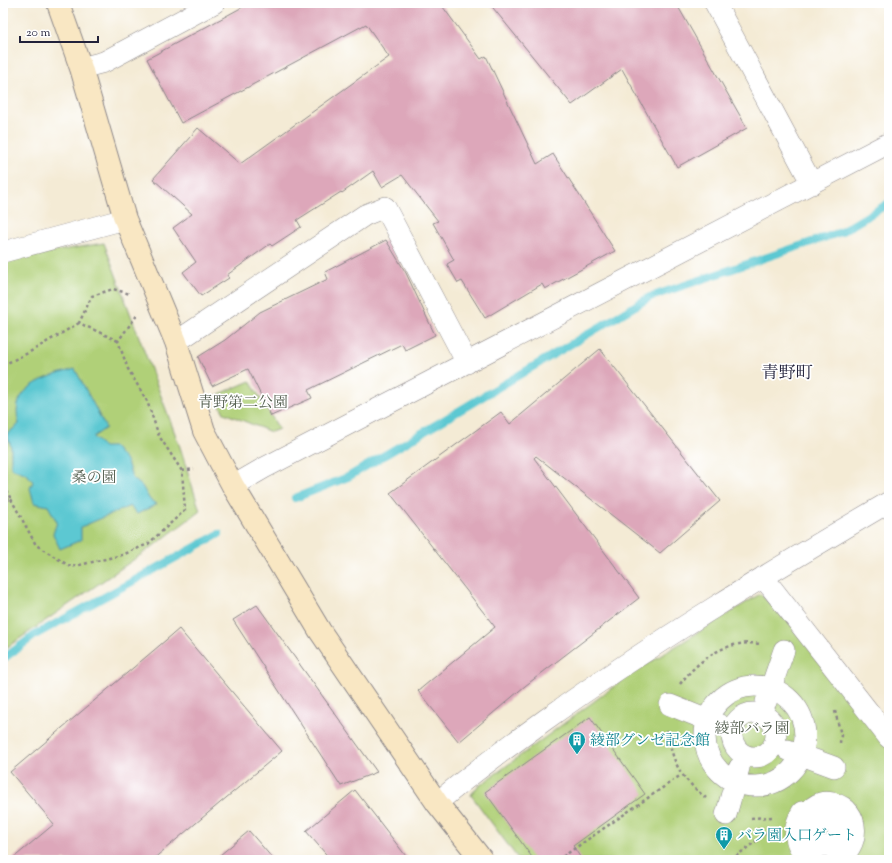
<svg xmlns="http://www.w3.org/2000/svg" width="892" height="863" font-family="'Sorts Mill Goudy','Noto Serif JP',serif">
	<style>
		.green { fill: #b0d078; stroke: #69795a }
		.water { fill: #5bc8d2; stroke: #3e7586 }
		.lines { fill: none; stroke-linecap: round; stroke-linejoin: round }
		.stream { stroke: #5bc8d2; stroke-width: 8 }
		.building { fill: #dda7ba }
		.street-casing { stroke: #8b8688; stroke-width: 22 }
		.secondary-casing { stroke: #8b8688; stroke-width: 24 }
		.path { stroke: #8b8688; stroke-width: 2.5; stroke-dasharray: 3 3; stroke-linecap: butt }
		.street { stroke: #fff; stroke-width: 21 }
		.secondary { stroke: #f9e7c3; stroke-width: 22 }
		.labels { text-anchor: middle; stroke-width: 3.5; stroke-linejoin: round; paint-order: stroke }
		.park-label { font-size: 15px; fill: #545f50; stroke: #fff }
		.culture-label { font-size: 15px; fill: #0d838f; stroke: #fff; text-anchor: start }
		.quarter-label { font-size: 17px; fill: #22223b; stroke: #fff }
	</style>
	<rect width="100%" height="100%" fill="#fff"/>
	<filter id="ink" filterUnits="userSpaceOnUse"><feTurbulence type="fractalNoise" baseFrequency=".025" numOctaves="2"/><feDisplacementMap in="SourceGraphic" scale="8" xChannelSelector="R" yChannelSelector="G"/><feConvolveMatrix kernelMatrix="1 2 1 2 8 2 1 2 1" color-interpolation-filters="sRGB"/></filter>
	<filter id="wash" filterUnits="userSpaceOnUse"><feTurbulence type="fractalNoise" baseFrequency=".012" numOctaves="4" result="noise"/><feDisplacementMap in="SourceGraphic" scale="16" xChannelSelector="R" yChannelSelector="G"/><feGaussianBlur stdDeviation="0.9" result="paint"/><feColorMatrix in="noise" values="0 0 0 0 0 0 0 0 0 0 0 0 0 0 0 0 0 1.4 0 .05"/><feComposite in="paint" operator="in"/></filter>
	<g filter="url(#wash)">
		<rect width="100%" height="100%" fill="#f4ebd5"/>
		<path class="green" d="M104,243l76,204 20,64 -48,36 -149,103v-390z
			M250,381l29,48 -8,3 -47,-19 -9,-17z
			M760,594l31,29 98,125v112h-370l-48,-65 4,-6 156,-115z"/>
		<path class="water" d="M75,369l31,59 -13,9 11,10h10l13,15 5,16 10,8 8,14 7,4 -20,10 -7,-8 -49,21v13l-21,9 -7,-15 4,-12 -9,-16 -14,-3 -4,-15 3,-6 -6,-8 -16,-6v-21l-4,-13 12,-10c-11,-37 27,-47 56,-55z"/>
		<g class="lines">
			<path class="stream" d="M295,498l53,-21 302,-180 191,-65 48,-29
				M3,659l32,-24 184,-101"/>
		</g>
		<g id="blocks">
			<path class="building" d="M250,3h190l41,56 5,-3 51,108 16,-10 62,97 -70,38 -3,-5 -57,34 -23,-37 -4,2 -11,-19 7,-4 -21,-37 5,-2 -36,-46 -20,12 -9,-16 -31,22 -1,-1 -44,28 4,7 -29,19 -2,-2 -43,31 2,3 -28,18 -18,-24 13,-10 -23,-34 19,-14 -39,-35 45,-51 42,36 149,-107 -23,-33 -185,99 -34,-64z
				M489,3h187l71,125 -70,39 -55,-98 -50,36z
				M386,240l20,33 29,62 -30,15 -3,-6 -94,46 4,8 -41,18 -23,-47 -36,17 -14,-29 27,-17 35,-28 68,-33 -3,-7z
				M600,349l120,152 -60,52 -124,-97 -2,2 105,140 -114,88 -66,56 -41,-51 77,-64 -105,-134 111,-81 9,12z
				M257,605l120,167 -36,14 -108,-166z
				M179,629l103,122 -130,109h-141l43,-36 -44,-52z
				M590,717l55,77 -72,52 9,14h-48l-49,-68z
				M355,790l54,70h-78l-25,-29z
				M249,831l25,29h-60z"/>
		</g>
	</g>
	<g filter="url(#ink)">
		<use href="#blocks" fill-opacity="0" stroke="#8b8688" stroke-width="1"/>
		<g class="lines">
			<defs>
				<path id="street" d="M715,3l97,181
					M81,68l23,-6 110,-59
					M3,252l122,-33
					M176,342l189,-127 20,-8 82,156
					M233,486l31,-18 625,-325
					M763,577l126,161
					M705 736a50 50 0 1 1 100 0a50 50 0 1 1-100 0Z
					M766,702l18,-52
					M670,705l50,20
					M732 735a22 22 0 1 1 44 0a22 22 0 1 1-44 0Z
					M788,750l46,17
					M437,803c34,-30 71,-56 108,-83 110,-79 227,-149 344,-218
					M726,815l13,-47
					M812 833a13 13 0 1 1 26 0a13 13 0 1 1-26 0Z
					M813,860c-19,-11 -22,-30 -11,-48 13,-1 12,-13 31,-9 29,7 27,45 4,57"/>
				<path id="secondary" d="M58,3l23,65 44,151 51,123 28,89 29,55 87,145 117,172 45,57"/>
			</defs>
			<use href="#street" class="street-casing"/>
			<use href="#secondary" class="secondary-casing"/>
			<path class="path" d="M118,341l-39,-18 13,-27 21,-7 17,5
				M3,365l25,-12 51,-30
				M182,471l12,-2
				M3,485l8,14 -8,2
				M11,499l25,46 35,22 51,-12 26,-11 37,-34 -3,-39 -23,-35 -12,-35 -19,-32 -10,-28 20,-27
				M680,684c20,-26 47,-45 81,-40
				M835,711l6,24 -1,8
				M667,730c6,34 12,46 39,68
				M751,818l22,-1
				M558,860l123,-85
				M731,860l41,-31
				M731,860l41,-31"/>
			<use href="#street" class="street"/>
			<use href="#secondary" class="secondary"/>
		</g>
	</g>
	<defs>
		<symbol id="building-pin" viewBox="-11 -11 22 30"><path d="M0 17L-7.5 6A9.5 9.5 0 1 1 7.5 6Z" fill="#0f9aa8" stroke="#fff"/><path d="M-4-6H4V6H1V3H-1V6H-4ZM-2.5-4.3h1.7v1.8h-1.7ZM.8-4.3h1.7v1.8H.8ZM-2.5-1h1.7V.8h-1.7ZM.8-1h1.7V.8H.8Z" fill="#fff"/></symbol>
	</defs>
	<g fill-rule="evenodd">
		<use href="#building-pin" x="567" y="730" width="20" height="27"/>
		<use href="#building-pin" x="714" y="825" width="20" height="27"/>
	</g>
	<g class="labels">
		<g class="park-label">
			<text x="243" y="407">青野第二公園</text>
			<text x="94" y="482">桑の園</text>
			<text x="752" y="733">綾部バラ園</text>
		</g>
		<g class="culture-label">
			<text x="590" y="745">綾部グンゼ記念館</text>
			<text x="737" y="840">バラ園入口ゲート</text>
		</g>
		<g class="quarter-label">
			<text x="787" y="378">青野町</text>
		</g>
	</g>
	<rect width="892" height="863" fill="none" stroke="#fff" stroke-width="16"/>
	<path d="M20 36v6h78v-6" fill="none" stroke="#22223b" stroke-width="2"/>
	<text x="26" y="36" font-size="12" fill="#22223b" stroke="#ffffff" stroke-width="3" paint-order="stroke">20 m</text>
</svg>
